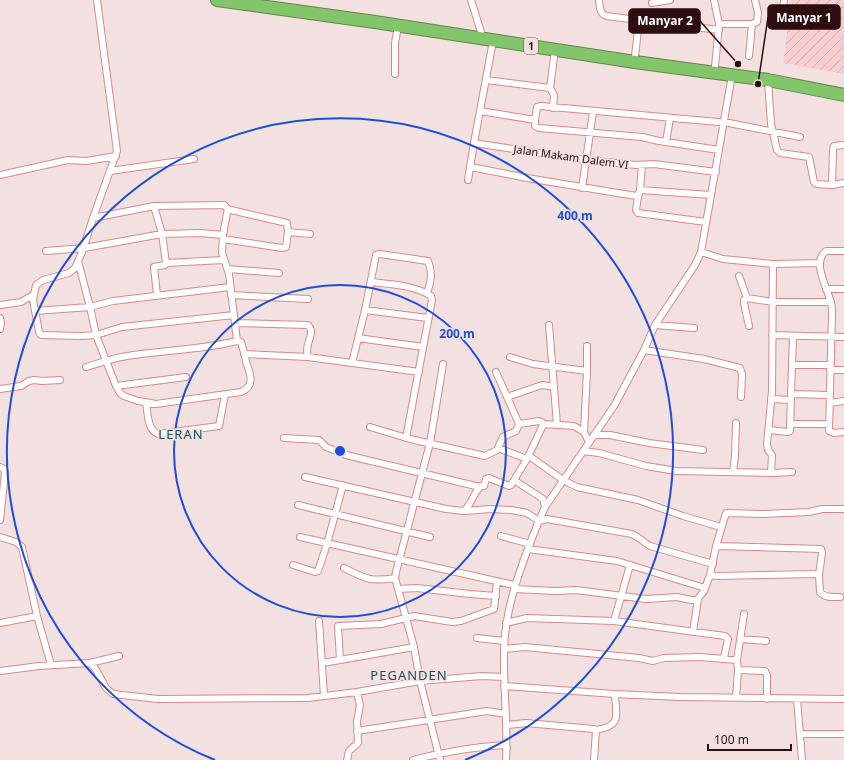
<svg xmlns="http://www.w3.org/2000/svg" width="844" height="760" font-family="'Noto Sans',sans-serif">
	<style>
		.industrial { fill: url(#industrial-furrows) }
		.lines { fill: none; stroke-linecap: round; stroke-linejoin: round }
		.street-casing { stroke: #db888b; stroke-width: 8 }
		.highway-casing { stroke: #65854a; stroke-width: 14 }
		.street { stroke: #fff; stroke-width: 6 }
		.highway { stroke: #83c56a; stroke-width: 12 }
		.ring { fill: none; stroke: #1d4ed8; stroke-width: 2 }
		.labels { text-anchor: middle; stroke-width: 3.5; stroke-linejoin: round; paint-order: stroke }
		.shield { fill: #f3e0e0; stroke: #684c4e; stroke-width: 1 }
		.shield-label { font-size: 10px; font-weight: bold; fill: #2c0d10 }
		.street-label { font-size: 11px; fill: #2c0d10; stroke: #f3e0e0 }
		.quarter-label { font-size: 13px; letter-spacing: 1px; fill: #165355; stroke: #f3e0e0 }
		.centre { fill: #1d4ed8; stroke: #f3e0e0; stroke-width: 2 }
		.ring-label { font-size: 12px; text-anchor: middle; font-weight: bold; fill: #1d4ed8; stroke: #f3e0e0; stroke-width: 3.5; stroke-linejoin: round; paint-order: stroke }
		.leader { fill: none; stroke: #2c0d10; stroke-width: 1.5 }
		.callout-dot { fill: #2c0d10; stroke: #f3e0e0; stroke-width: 1.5 }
		.callout { fill: #2c0d10; stroke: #2c0d10; stroke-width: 1.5 }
		.callout-label { font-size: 12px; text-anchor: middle; font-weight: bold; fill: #fff }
	</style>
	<defs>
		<pattern id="industrial-furrows" width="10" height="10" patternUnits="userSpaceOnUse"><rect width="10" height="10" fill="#f6cecf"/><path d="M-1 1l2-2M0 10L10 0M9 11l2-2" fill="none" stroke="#d3b0b1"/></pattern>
	</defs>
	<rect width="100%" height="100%" fill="#f3e0e0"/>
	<path class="industrial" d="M791,0h53v74l-61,-11z"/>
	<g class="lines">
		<defs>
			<path id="street" d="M97,0l20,151 -24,67 -11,34 -7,16 -6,5 -26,7 -7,5 -3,15 6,32 2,3 40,1 15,-1 26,-8 112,-12
				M471,0l10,32
				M599,0c1,6 0,13 7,16l113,14
				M714,0l5,24 -4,43
				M652,3l18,-3
				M783,9l1,-9
				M719,24h33l5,-2 1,-9 -3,-13
				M635,56l4,-35
				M749,56l3,-32
				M395,74v-31l3,-17
				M486,80l64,8 4,7 -1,13
				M768,80l3,44 6,26 3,3 29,4 5,25 2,2 16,1 12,-2
				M550,88l5,-38
				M480,111l55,9
				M666,142l4,-24
				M474,143l111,17 51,5 18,-1 62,8
				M719,150l-60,-9 -17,-4 -103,-9 -4,-2v-6l2,-13 4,-1 188,17 71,14
				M471,167l56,11 103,17 8,1 2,-6 71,5
				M110,171l84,-12
				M0,175l68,-15 19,1 29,-5
				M468,180l6,-37 19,-102
				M832,185l1,-35 1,-4 10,-1
				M582,188l11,-76
				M640,190l2,-25
				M638,196l-2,14 2,3 68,9
				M154,206l8,28 4,29 -1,2 -11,2 3,28
				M93,218l61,-12 70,-1 5,5
				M223,239l59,9 4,-1 2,-15 22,2
				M46,251l38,-3 78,-14 38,-1 23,2
				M844,251h-18c-15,11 2,38 5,52 1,3 1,6 1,10l-3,118 5,2 10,-1
				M701,252l22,7 50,5 -1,127 -5,53 1,6 4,5 -1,18
				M78,261l12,46 23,-6 117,-14
				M166,263l57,-3
				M773,264l47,-1
				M228,269l51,4
				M739,276l8,22 -3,2v3l5,23
				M371,282c19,2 43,3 60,14l1,4 -26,138
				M826,289h18
				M231,295l77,4
				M747,298l26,4h58
				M0,305l21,-3 12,-7
				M365,310l63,8
				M35,311l55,-4 6,28 20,51 4,7 4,3 14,5 18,3 85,-12c15,-6 9,-19 5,-30 -1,-6 -2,-11 -4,-16l-1,-4 -4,-1c-36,9 -73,9 -110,15 -14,2 -27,7 -41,11
				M0,318l1,5 -1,6
				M235,323l73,2c9,10 -5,17 0,32
				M549,325l8,100
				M655,325l39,3
				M772,335l72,2
				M358,338l65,9
				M237,341l-8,-67 -7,-21 1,-18 4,-22 1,-3h3l56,13 1,9
				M644,350l60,9 36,9 2,6 -1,23
				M244,354l64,3 111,15
				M510,357l23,7 54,7v-25
				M352,363l13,-53 11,-55 4,-1 48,7c5,12 3,20 -1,32
				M793,365h37
				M830,370h14
				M116,386l70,-9
				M0,389l21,-3 8,-5 5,-1 8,1 18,-1
				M791,394l2,-58
				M507,397l35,-12 12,2
				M771,399l20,1
				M146,403c2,10 1,27 12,31l61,-8 6,-31
				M830,403l14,-2
				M543,424l31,2 10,6 5,10
				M790,424h39
				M370,427l40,12 75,17 12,-6 6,-13 13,-6 3,-7 -23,-52
				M769,430l19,2 2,-1 1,-37 39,1
				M584,432l3,-61
				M594,435h16l39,8 54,7
				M284,438l35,2 7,7 20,8 134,32
				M498,448l29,11
				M583,451l16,2 47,13 30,5 95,2 21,-1
				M529,456l34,24 14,7 61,13 45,16 38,11
				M0,467l4,2 1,4 -5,47
				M733,472l2,-16 1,-33
				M305,477l141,32 18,2 27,-2 20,1 16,3 12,8 8,-2 85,15c7,3 11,8 18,12l63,18
				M514,480l13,-21 16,-34 -1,-3 -3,-1 -20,3
				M298,505l132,32
				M464,511c8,-7 9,-18 17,-25h3l2,-7 3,-1 20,8 2,-1 3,-5 29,19 2,8
				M501,536l29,8
				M0,537l16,5 6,5 15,69 14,49
				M300,537l214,48
				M716,546l105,3 1,4 -3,22
				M528,549l89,12 88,27
				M293,565l22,7 3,-1 9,-27 16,-59
				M344,568c22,11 26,14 51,10
				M710,575l8,1 98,-2 3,1 1,17c5,6 12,5 20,5
				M398,589l19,-1 53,6 26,2
				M514,589l42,2 20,-1 70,9 31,-2 14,3h6l7,-9 6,-16 6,-29 10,-33 37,1 46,-2 13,-3h22
				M319,621l5,75
				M614,621l16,-56
				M0,623l37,-7
				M506,623l21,-5 87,3 111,15 3,3 -4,19
				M693,632l5,-33
				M477,638l27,3
				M740,639l26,2
				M414,647l-74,13 -2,-34 43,-2 33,-8 38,6 9,-1 33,-12 3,-28
				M504,649l21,-2 114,11 14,3 11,-3 36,-1 37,3
				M90,663l29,-7
				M322,663l18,-3
				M738,670l27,1 2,4v24
				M0,671l39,-5 51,-3 5,5 11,20 7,6 45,5 150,-1 49,-6 63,-11 62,-5 22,1
				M504,686l111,8 65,3 164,2
				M736,698l2,-28 -1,-10 7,-46
				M797,699l5,61
				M507,725l19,-2 68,6 2,1c26,-4 20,-14 19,-36
				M357,731l130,-20 19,3
				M801,734h43
				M347,760l2,-9 9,-8 -1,-22 3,-16 -3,-13
				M413,760c31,-8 60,-13 91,-15l3,3
				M440,760l-20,-79 -6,-34 -19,-69 1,-6 34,-129 13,-79
				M506,760c2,-37 -3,-73 -2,-110 1,-36 12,-70 25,-104 5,-13 10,-26 16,-39l69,-101 30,-56 11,-25 40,-60 6,-13 31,-177
				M594,760l2,-30"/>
			<path id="highway" d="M217,0l158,22 260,40 133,18 76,15"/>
		</defs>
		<use href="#street" class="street-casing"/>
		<use href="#highway" class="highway-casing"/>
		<use href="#street" class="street"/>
		<use href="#highway" class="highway"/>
	</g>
	<g class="ring">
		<circle cx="340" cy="451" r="166"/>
		<path d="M215 760A333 333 0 1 1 465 760"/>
	</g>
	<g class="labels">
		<rect class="shield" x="524" y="38" width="14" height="16" rx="3"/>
		<g class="shield-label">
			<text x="531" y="50">1</text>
		</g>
		<g class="street-label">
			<text transform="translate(571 157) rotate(8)" y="4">Jalan Makam Dalem VI</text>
		</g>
		<g class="quarter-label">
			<text x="181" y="439">LERAN</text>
			<text x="409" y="680">PEGANDEN</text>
		</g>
	</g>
	<circle cx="340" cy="451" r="6" class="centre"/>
	<g class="ring-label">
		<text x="575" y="220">400 m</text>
		<text x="457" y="338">200 m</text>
	</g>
	<path class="leader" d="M758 84L768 17M738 64L700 21"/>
	<g class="callout-dot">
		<circle cx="758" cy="84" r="4"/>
		<circle cx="738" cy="64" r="4"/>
	</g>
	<g class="callout">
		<rect x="768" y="5" width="72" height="24" rx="4"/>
		<rect x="629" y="9" width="71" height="24" rx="4"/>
	</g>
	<g class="callout-label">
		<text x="804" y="22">Manyar 1</text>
		<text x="665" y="25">Manyar 2</text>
	</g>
	<path d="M708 744v6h83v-6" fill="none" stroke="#2c0d10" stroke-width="2"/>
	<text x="714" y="744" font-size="12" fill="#2c0d10" stroke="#f3e0e0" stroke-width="3" paint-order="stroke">100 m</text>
</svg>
